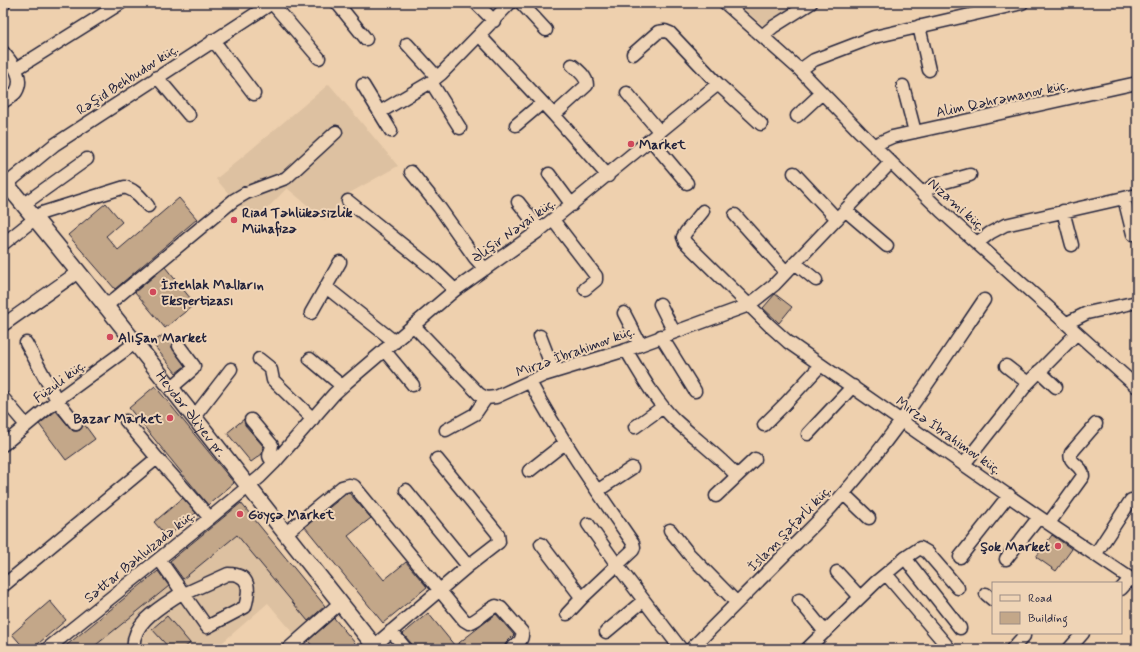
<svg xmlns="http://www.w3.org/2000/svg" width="1140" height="652" font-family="Mynerve,sans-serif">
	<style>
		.built { fill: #ddc1a1 }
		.building { fill: #c3a789; stroke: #22223b }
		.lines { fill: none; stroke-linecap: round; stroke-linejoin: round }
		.minor-casing { stroke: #22223b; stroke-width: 15 }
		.major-casing { stroke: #22223b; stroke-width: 18 }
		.minor { stroke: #efd4b6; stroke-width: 12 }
		.major { stroke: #efd4b6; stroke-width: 15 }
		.poi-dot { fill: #d1495b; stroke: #efd4b6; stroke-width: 1.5 }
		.labels { text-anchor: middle; stroke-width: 4; stroke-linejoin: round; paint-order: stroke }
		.street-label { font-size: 14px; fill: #22223b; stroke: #efd4b6 }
		.poi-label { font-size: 14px; font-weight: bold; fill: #22223b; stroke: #efd4b6; text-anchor: start }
	</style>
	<rect width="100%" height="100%" fill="#eed0ae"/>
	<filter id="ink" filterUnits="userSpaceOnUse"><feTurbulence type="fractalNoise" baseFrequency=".025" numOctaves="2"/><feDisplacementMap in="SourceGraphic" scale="8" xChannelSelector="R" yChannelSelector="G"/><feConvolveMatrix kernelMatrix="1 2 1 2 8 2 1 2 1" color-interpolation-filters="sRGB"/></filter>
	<g filter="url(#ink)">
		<path class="built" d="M736,3h60l-32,23z
			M329,84l69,82 -52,29 -21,25 -38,-32 -31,32 -22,-20 -18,-21z
			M241,503l87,106 -32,27 -28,-33 -53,46h-153z"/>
		<path class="building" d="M179,198l18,21 -82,70 -47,-54 38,-32 16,19 -16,14 12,14z
			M165,267l30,37 -30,24 -30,-36z
			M775,294l17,13 -13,16 -16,-15z
			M163,335l22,31 -9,7 -24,-30z
			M155,386l79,97 -26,22 -79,-97z
			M56,411l17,20h4l3,-1 4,-6 11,15 -29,21 -27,-36z
			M244,419l1,6 19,22 -2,7 -11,8 -24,-29z
			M349,493l22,25 -23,18 36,44 22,-18 21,25 -44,36 -78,-96 41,-33z
			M183,498l13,15 -29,24 -13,-15z
			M241,503l84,103 -17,15 -71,-86 -54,44 -13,-18z
			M1052,535l20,14 -16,22 -20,-14z
			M158,571l11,15 -78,63h-29z
			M50,601l16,19 -34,29h-7l-13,-15z
			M428,613l27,33 41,-32 18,21 -8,8 -3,6h-90l-1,-5 -9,-10z
			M167,616l23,27 -7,6h-13l-18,-20z
			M334,618l26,31h-45l-7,-8z"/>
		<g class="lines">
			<defs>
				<path id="minor" d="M272,3l47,55
					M337,3l29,36
					M476,3l18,18
					M510,3l-31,32 75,80 54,61
					M521,3l25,27
					M725,3l75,67 60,62 81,79 196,176
					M3,5l1,-2
					M919,26l10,44
					M762,36l11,-9 38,-24
					M213,40l41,54
					M407,44l30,33
					M3,52c9,11 22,25 13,40 -3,4 -9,7 -13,10
					M16,69l105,-66
					M800,70l14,-10 60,-23 148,-34
					M157,77l32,38
					M431,82l29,46
					M718,84l43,40
					M363,85l28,46
					M903,86l12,46
					M627,93l33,39
					M380,112l51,-30 10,-8 38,-39
					M554,115l33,-30c0,-8 -9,-15 -15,-20
					M797,116l25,-23
					M516,125l26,-22
					M651,140l36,43
					M874,145l18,-8 245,-54
					M411,172l28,35 36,51 10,11
					M794,173l43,46
					M549,174l23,31
					M3,187l51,-42 218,-142
					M923,193l11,-8 36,-10
					M1124,198l9,36
					M348,201l86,69 21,20
					M518,202l22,28
					M24,204l63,-45
					M845,210l42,36
					M703,211l-17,21 -3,5 2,5 84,83 19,17 251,175 98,66
					M1063,211l9,34
					M735,215l51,57
					M553,220l43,56v4l-11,9
					M977,243l13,-10 15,-8 132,-30
					M3,244l39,-31 83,-26c11,4 16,10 23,19
					M795,263l21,17
					M326,287l69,55
					M660,304l14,28
					M105,307l129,-107 12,-7 40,-15 50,-46
					M311,313l29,-51
					M624,313l16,31
					M1067,323l20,-10 50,-11
					M3,325l75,-53
					M414,326l65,68 7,4 10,-1 48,-22 82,-25 123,-45 25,-20 117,-123
					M540,336l14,36
					M661,336l34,55
					M26,343l31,57 19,24
					M384,350l29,35
					M626,350c14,23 28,49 47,68 21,20 45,37 64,58
					M259,359l10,8 2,3 2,10 40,39
					M310,359l32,27
					M1006,366l22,17
					M1039,371l17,16
					M530,382c30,56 67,109 103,161l1,4 -1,3 -16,15 64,84
					M171,388l22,-19 1,-3 -15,-20
					M3,398l23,27
					M194,417l37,-48
					M251,420l21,25c-1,10 -7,9 2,18
					M126,421l31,37
					M764,425l21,-21 36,-39
					M635,427l28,-20
					M446,430l29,-16 11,-16
					M808,434l45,-48
					M3,445l54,-45 78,-57
					M964,464l64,-81 49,-50
					M529,471l37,-29
					M406,490l62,76
					M597,491l35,-23
					M844,494l25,24
					M716,496l39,-37
					M1049,523l34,-47c0,-11 -16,-13 -12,-23l25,-29
					M670,530l19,24 48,49
					M286,533l56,-46 7,-2 5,1 110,134 5,3c10,-3 17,-13 27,-17l5,2 21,24c1,9 -5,12 -11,17
					M541,544l41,54 35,-33 -29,-41
					M1095,555l36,-55
					M960,557l49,-62
					M905,558l55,70
					M159,559l48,68 38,-20c5,-17 6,-33 -17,-33l-44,20
					M1006,559l33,-42
					M837,572l23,25
					M886,574l62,73
					M3,586l154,-128 53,60
					M1121,589l9,-10
					M986,594l7,6
					M799,600l26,32
					M567,614l15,-16
					M391,631l15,18
					M606,632l37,-31
					M374,646l94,-80 31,-24 -1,-8 -61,-75
					M47,649l163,-131 50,-41 14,-14 60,-69 13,-12 108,-92 85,-60 178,-146 -48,-51 -5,-2 -7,1 -25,22
					M134,649c-4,-27 30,-44 49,-57
					M288,649l52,-46
					M691,649l132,-133c62,-65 111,-142 161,-216
					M807,649l69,-67 29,-24 15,-10 7,4 31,36
					M1012,649l12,-13v-3
					M1069,649l14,-16"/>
				<g id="major">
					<path id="s1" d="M3,180c128,153 249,313 374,469"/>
				</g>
			</defs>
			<use href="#minor" class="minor-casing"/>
			<use href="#major" class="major-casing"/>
			<use href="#minor" class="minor"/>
			<use href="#major" class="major"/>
		</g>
	</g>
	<g class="poi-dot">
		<circle cx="631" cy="144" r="4"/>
		<circle cx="234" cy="220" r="4"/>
		<circle cx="153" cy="292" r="4"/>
		<circle cx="110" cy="337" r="4"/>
		<circle cx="170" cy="418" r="4"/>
		<circle cx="240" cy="514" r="4"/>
		<circle cx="1058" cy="546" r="4"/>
	</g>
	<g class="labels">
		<g class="street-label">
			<text transform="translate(127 79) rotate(-33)" y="5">Rəşid Behbudov küç.</text>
			<text transform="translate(1002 98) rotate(-12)" y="5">Alim Qəhrəmanov küç.</text>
			<text transform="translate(957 204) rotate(42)" y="5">Nizami küç.</text>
			<text transform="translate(513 230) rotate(-36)" y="5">Əlişir Nəvai küç.</text>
			<text transform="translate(575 351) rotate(-20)" y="5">Mirzə İbrahimov küç.</text>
			<text transform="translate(59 381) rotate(-37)" y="5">Füzuli küç.</text>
			<text dy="5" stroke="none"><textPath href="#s1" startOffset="300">Heydər Əliyev pr.</textPath></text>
			<text transform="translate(949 435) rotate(35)" y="5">Mirzə İbrahimov küç.</text>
			<text transform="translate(789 528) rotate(-46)" y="5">İslam Şəfərli küç.</text>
			<text transform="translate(139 556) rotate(-39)" y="5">Səttar Bəhlulzadə küç.</text>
		</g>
		<g class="poi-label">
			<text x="639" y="149">Market</text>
			<text x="242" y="217">Riad Təhlükəsizlik<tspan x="242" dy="16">Mühafizə</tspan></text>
			<text x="161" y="289">İstehlak Malların<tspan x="161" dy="16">Ekspertizası</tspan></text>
			<text x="118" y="342">Alışan Market</text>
			<text x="162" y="423" text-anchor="end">Bazar Market</text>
			<text x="248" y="519">Göyçə Market</text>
			<text x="1050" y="551" text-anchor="end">Şok Market</text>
		</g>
	</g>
	<rect width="1140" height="652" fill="none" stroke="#efd4b6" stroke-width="16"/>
	<rect x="8" y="8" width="1124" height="636" fill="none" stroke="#22223b" stroke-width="1.5" filter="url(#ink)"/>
	<rect x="992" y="582" width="130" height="52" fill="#efd4b6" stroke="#9d8d85"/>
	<rect x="1000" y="595" width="20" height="6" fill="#efd4b6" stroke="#9d8d85"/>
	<text x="1028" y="602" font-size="12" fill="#22223b">Road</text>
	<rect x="1000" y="612" width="20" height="12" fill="#c3a789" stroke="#9d8d85"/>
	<text x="1028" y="622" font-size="12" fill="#22223b">Building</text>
</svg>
